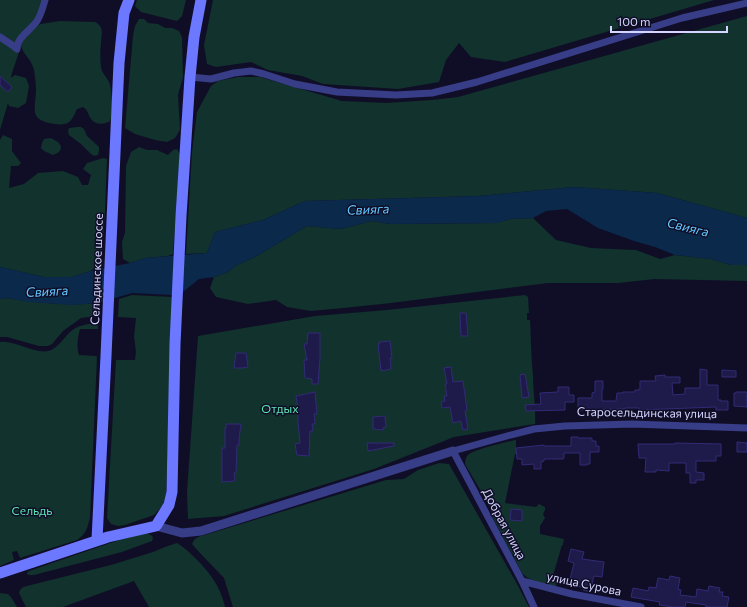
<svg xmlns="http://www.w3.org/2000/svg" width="747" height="607" font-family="Commissioner,sans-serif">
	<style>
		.green { fill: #11322d }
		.water { fill: #0a294b }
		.building { fill: #1e1a49; stroke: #322b76 }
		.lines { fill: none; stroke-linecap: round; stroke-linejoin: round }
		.minor { stroke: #383d88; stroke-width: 7 }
		.tertiary { stroke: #383d88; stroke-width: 9 }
		.secondary { stroke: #6c78ff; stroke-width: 11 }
		.labels { text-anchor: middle; stroke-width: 3; stroke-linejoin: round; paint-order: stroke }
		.street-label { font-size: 12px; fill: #d5d5ff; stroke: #100e27 }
		.park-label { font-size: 12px; fill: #5be5b3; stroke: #100e27 }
		.water-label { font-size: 13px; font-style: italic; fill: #63c8ff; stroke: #100e27 }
	</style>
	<rect width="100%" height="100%" fill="#100e27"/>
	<path class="green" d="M0,0h46l-14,28 9,-4 19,-3 35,1c10,5 6,12 6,21 -1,6 -1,23 1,28 2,4 5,7 7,11 3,7 5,31 1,39 -6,4 -14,4 -19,-2 -3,-4 -3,-9 -8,-12l-6,2c-2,3 -2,6 -4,8 -4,8 -11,8 -18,7 -26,-4 -20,-13 -19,-33 0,-8 -1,-14 -2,-21 -2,-10 -11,-16 -13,-24l-9,27 -1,5 4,-3 11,3 3,8 -3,17 -8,5 -9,-2 -1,-3 -8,27z
		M137,0h49l-4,16 -5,5 -36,-9 -6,-6z
		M213,0h501l-209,62 -34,-5 -12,-14 -13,17 -7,22 -41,7 -75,-5 -21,-8 -34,-6 -17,-8 -35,5 -9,-3 -3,-19z
		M747,16v202l-90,-25 -83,-6 -95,9 -174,5 -42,19 -48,12 -8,21 -21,1 6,-102 5,-40 14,-26 7,-5 20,-4h22l82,24 44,2 46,-3 26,-3z
		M139,19h5l4,4 10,1 7,4h7l7,3 3,6 1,40 -5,18 2,35 -5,8 -8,4 -12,-2 -20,-6 -10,-6 8,-92 2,-10z
		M77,127h4l3,2 3,7 12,11v4l-1,4 -4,1 -3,-2 -10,-10 -12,-9 -1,-4 1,-3z
		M3,135l9,4v12l9,12 -3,3h-7l-2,22 15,-4 14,-11 25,-2 15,6 4,8h6l3,-10 -8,-6 4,-6 16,-5 4,1 -2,52 -4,54 -11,6 -18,6h-28l-44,-10v-127z
		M51,138l7,4 3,4c0,6 -3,7 -8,9l-9,-4 -3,-3 1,-5 2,-4z
		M139,147l8,3h10l11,5 5,-5 4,-1 3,5 -7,100 -5,2 -23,2 -15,5 -7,-4 -1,-17 3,-9 1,-67 5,-14z
		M533,218l23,22 35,8 45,2 24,9 15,-4 36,4 20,6h16v16l-92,-2 -37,4h-70l-157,20 -48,5 -32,3 -24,-4 -11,-7 -28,4 -32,-7 -6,-9 4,-11 14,-5 7,-6 20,-9 52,-31 34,3 30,-8 20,3 105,-1 15,-4z
		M132,295l41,2 -7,197 -3,11 -9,10 -29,10 -7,1 -7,-2 -4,-6 9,-158h19l1,-8 -2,-16 2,-18 -18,-1 1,-18z
		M525,295l3,2 1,16h-2v7h3c1,19 1,38 3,56 0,16 3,32 2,48l-81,13 -80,32 -150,47 -36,3 -1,-27 11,-156 117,-20 72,-6z
		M6,298c31,5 62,8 92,5v13l-17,2 -18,13 -11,13 -4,2h-9l-32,-9h-7v-38z
		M98,323v6h-18c-2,7 -4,18 -1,26l17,1 1,1 -7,161c-3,11 -4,16 -13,22l-57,18 -3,-7 -5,1 2,8 -14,6v-224c15,-2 33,12 48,9 9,-2 15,-12 21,-18 8,-8 18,-9 29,-10z
		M516,440v14h-1l-10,49 31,4 3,-3 6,3v3l-2,4 2,4 -5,8v8l24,5 -1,6h-1l-10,34 5,2 -1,6c-11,-3 -27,-5 -34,-14l-29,-55 -4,-13 -24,-41c0,-4 1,-7 3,-9 7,-6 38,-13 48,-15z
		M439,463l10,1 68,120 12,23h-296l-9,-29 -25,-26 -7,-8 2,-4 4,-3 188,-57 18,-1 14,-9z
		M147,533l5,3 1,2 -1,3 -30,11 -88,23h-5l-2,-1v-1l2,-2 96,-33z
		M177,543c7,4 12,9 17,14 15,14 27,30 31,50h-76l-15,-26 -71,26h-37l-7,-14 1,-3 3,-3 88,-22 42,-13 12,-5z
		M0,593l8,1 3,3 6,10h-17z"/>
	<path class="water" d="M574,187l83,6 90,25v47h-16l-20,-6 -36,-4 -20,-8 -21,-6 -36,-13 -31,-19 -21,2 -13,7 -22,1 -14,4 -106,1 -20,-3 -30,8 -34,-3 -52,31 -20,9 -7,6 -14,5 -15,2 -16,13 -10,3 -41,-2 -34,10 -27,2 -41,-3 -24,-4 -6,1v-32l44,10h28l18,-6 40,-8 15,-5 62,-5 8,-21 48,-12 42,-19 174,-5z"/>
	<path class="building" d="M0,76l12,11 -4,5 -8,-7z
		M460,313h6l2,23h-7z
		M308,333h12v25l-2,26h-6v-5l-7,-1 -1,-18h3l-3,-16h3z
		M390,341l2,17h-2l1,11 -10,2 -3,-27h2l-1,-2z
		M236,353h10l2,14 -6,1h-8z
		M451,367l2,15 10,-1 4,29 -2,1 3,18 -5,1 -2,-9 -8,2 -3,-16 -8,1 -1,-6 4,-1 -1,-5h3l-2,-12h2l-3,-16z
		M700,369l7,1v15h11v15h3v1h7v9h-12v-3l-77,3v-2h-14v1l-47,1v-12h14v-5l3,-1v-11h8v8h-1v12h14l1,-8h6v-1h12v-2h4v-1h1v-8h16l-1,-5 10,-1v2h15v6h-8l1,12 12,-1v-6h15z
		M722,370l14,1v6h-14z
		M525,374l4,23 -7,1 -2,-23z
		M558,387h11v8h5v7h-9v8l-39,1 -1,-6 16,-1 -1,-11 18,-1z
		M315,392l2,22h-3l1,10h-3l1,7h-3l-1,25 -12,-1 -2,-11 5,-1 -2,-23v-11l-2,-13z
		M736,392h11v15l-13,-1v-13h2z
		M385,416l1,11 -3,1v2l-10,-1v-12z
		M226,424h15l-2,15v6h-2l-1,28h-2l1,8 -13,1v-34h3v-20h1z
		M571,437h7v1h14v3h4v5h3v6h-9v12h-3v1h-7v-12h-16v5h-1v1h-19v2l-3,1v7h-7v-5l-12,1v-6h-5l-1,-11 28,-3v1h27z
		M737,442l10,1v9h-10z
		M367,443h27v3l-26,5z
		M675,443l46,1v12h-5v5h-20v11l8,1v7h-8v3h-6v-10h-4v-10h-17v8l-13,-1v2h-11l1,-14h-7l-1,-14h37z
		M511,509l11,1v11l-12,-1z
		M571,549l13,3 -2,7 22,3 -2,15 -8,-1 -4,16 -7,-2 1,-2 -7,-2v-1l-8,-2 5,-20 -6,-2z
		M670,576l10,2 -2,11 3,1 -1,5 16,2 1,-8 11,2 1,-5 11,2 -1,4h4l-1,4 7,1 -2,10h-21v-2l-20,-3 -1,5h-12l-14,-2 1,-3 -29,-5 2,-9 15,3 1,-4 7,1 2,-10 11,2z"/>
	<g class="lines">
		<path class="minor" d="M0,37l12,8 5,4c0,-12 13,-18 20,-28 4,-6 6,-14 8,-21
			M190,77l21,2 23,-6 17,-2 13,3 31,10 42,8 59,3 36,-2 45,-11 205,-64 65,-15
			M522,581l50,13 69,13
			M534,607l-12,-26 -69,-130 54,-15 27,-7 31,-3 67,-2 115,4"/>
		<path class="tertiary" d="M156,526l26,7 19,-2 252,-80"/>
		<path class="secondary" d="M97,540l9,-184 13,-293 5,-50 5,-13
			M0,573l108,-36 48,-11 13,-21 3,-13 3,-148 6,-128 9,-139 4,-40 7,-37"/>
	</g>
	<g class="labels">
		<g class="street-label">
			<text transform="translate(97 269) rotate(-88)" y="4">Сельдинское шоссе</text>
			<text transform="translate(647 413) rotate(1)" y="4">Старосельдинская улица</text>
			<text transform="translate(504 524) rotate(62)" y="4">Добрая улица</text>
			<text transform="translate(584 584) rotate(12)" y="4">улица Сурова</text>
		</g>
		<g class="park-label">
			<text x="280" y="413">Отдых</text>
			<text x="32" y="515">Сельдь</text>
		</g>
		<g class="water-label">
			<text transform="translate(368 209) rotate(-2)" y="5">Свияга</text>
			<text transform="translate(688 227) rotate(14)" y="5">Свияга</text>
			<text transform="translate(47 291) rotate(-3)" y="5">Свияга</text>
		</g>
	</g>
	<path d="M611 26v6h116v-6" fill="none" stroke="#d5d5ff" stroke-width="2"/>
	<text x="617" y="26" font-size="12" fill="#d5d5ff" stroke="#100e27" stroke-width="3" paint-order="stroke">100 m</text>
</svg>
